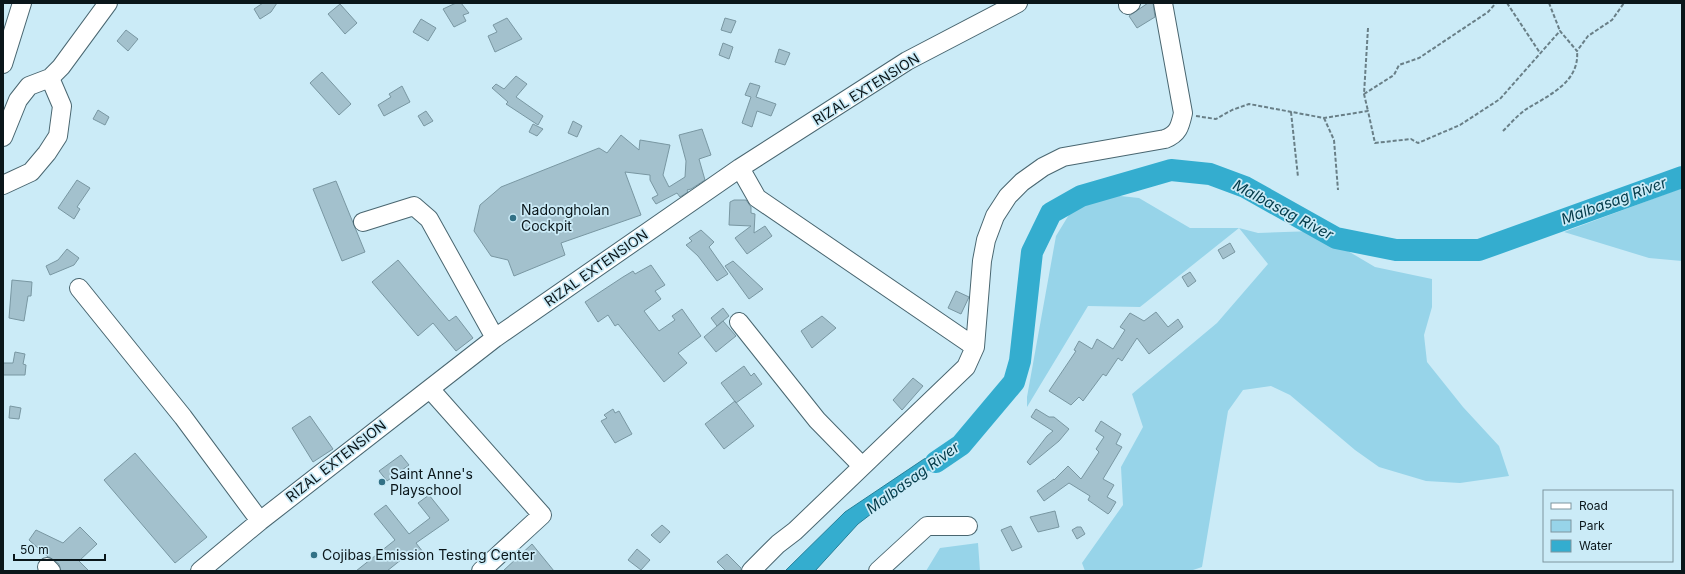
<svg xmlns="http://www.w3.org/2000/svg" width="1685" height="574" font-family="Inter,sans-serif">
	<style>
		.green { fill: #97d4e9 }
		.water { fill: #34adcf; stroke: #278099 }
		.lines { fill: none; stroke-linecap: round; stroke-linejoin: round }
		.river { stroke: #34adcf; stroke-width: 22 }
		.building { fill: #a3c1cd; stroke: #7997a2 }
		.minor-casing { stroke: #496670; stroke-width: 20 }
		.path { stroke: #697f87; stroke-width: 2; stroke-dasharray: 4 2; stroke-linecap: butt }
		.minor { stroke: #fff; stroke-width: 18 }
		.poi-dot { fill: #327186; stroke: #cbebf7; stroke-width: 1.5 }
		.labels { text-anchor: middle; stroke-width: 3.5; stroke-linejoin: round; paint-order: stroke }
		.street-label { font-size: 14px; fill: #0a161a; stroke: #cbebf7 }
		.poi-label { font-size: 14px; fill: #0a161a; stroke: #cbebf7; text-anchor: start }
		.water-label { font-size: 15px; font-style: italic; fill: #043b49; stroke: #cbebf7 }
	</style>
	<rect width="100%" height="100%" fill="#cbebf7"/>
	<path class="green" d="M1682,188v73l-33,-3 -85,-26z
		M1111,195l28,3 51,30h49l19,5 56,-2 61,36 57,12v28l-8,28 3,27 36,45 36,39 10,30 -49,7 -34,-2 -47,-14 -24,-17 -65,-55 -19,-9 -28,4 -15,21 -26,156 -12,4h-105l-3,-8 41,-58 -2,-38 22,-40 -11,-33 85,-71 51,-59 -29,-36 -99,79 -52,-1 -61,101v-10l29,-161 14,-23 26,-14z
		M978,543l2,28h-54l14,-23z"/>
	<path class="water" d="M961,445l-103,79 -43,47h-30l60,-59 79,-53z"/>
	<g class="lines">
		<path class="river" d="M936,462l25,-17 53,-63 6,-21 12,-109 19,-39 30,-17 90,-26 39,4 35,13 91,51 60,12h83l203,-73"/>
	</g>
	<path class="building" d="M263,3h14l-6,9 -11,7 -6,-10z
		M456,3h5l8,10 -6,2 3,6 -12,6 -11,-18z
		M1148,3h5l2,14 -18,11 -8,-12z
		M340,4l17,19 -12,11 -17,-20z
		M507,18l15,21 -27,13 -7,-16 9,-4 -4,-7z
		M725,18l11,3 -5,12 -10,-3z
		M421,19l15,9 -8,13 -15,-9z
		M126,30l12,9 -10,12 -11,-10z
		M723,43l10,4 -4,12 -10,-4z
		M779,49l11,4 -5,12 -10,-3z
		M322,72l29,32 -12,11 -29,-32z
		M516,76l11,8 -11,13 27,19 -5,9 -32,-21 2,-2 -16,-14 4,-4 8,5z
		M750,83l10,3 -4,11 20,7 -5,12 -14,-5 -5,16 -10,-4 9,-26 -6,-2z
		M402,86l8,16 -26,14 -6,-11 13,-8 -2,-3z
		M98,110l11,7 -4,8 -12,-6z
		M426,111l7,10 -9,5 -6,-10z
		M573,121l9,5 -5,11 -9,-4z
		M533,124l10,5 -6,7 -8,-4z
		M702,129l9,26 -12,4 6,21 -14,9 -4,1 1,2 -8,5 -3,-4 -21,11 -4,-6 6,-3 -8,-15v-5l-25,-3 16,43 -80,28 4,12 -51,21 -6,-16 -17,-4 -17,-25 6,-26 21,-18 98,-39 8,5 14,-18 18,15 1,-10 30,5 -7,30 6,12 16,-10 1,-16 -7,-26z
		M77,180l13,8 -13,19 3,2 -6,10 -16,-11z
		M336,181l29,71 -23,9 -29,-72z
		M734,200h12l5,7v6l4,1 -1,19 11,-7 7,10 -25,18 -12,-16 16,-12 -22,-1 1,-23z
		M701,230l13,12 -5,5 19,27 -11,7 -19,-25 -12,-11 6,-4 -3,-3z
		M1230,243l5,9 -12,7 -5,-9z
		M67,249l12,9 -5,7 -24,10 -4,-9 12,-6z
		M398,260l51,61 7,-5 17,22 -17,13 -23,-28 -15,13 -46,-54z
		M733,261l30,28 -14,10 -24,-33z
		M651,265l14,20 -10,6 6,8 -17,12 15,20 16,-11 -3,-4 10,-7 19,27 -23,17 9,10 -23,19 -46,-58 -3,2 -7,-11 -10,7 -13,-20 38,-25 10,-6 2,3z
		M1190,272l6,9 -8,6 -6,-10z
		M12,280l20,2 -1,14h-3l-4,25 -15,-3z
		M956,291l13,6 -8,17 -13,-6z
		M723,308l6,8 -12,10 -6,-8z
		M1156,312l12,15 10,-8 5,8 -34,27 -12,-16 -15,23 -4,-3 -12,18 -3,-2 -20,27 -4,-4 -8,8 -22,-14 27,-40 -2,-1 5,-9 13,8 5,-10 16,10 12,-19 -5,-3 10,-14 14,8z
		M822,316l14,12 -24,20 -11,-17z
		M723,321l13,15 -20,16 -12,-15z
		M15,352l10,2 -2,10 3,1 -1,10h-22v-12h10z
		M744,366l7,10 3,-3 8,11 -26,19 -15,-20z
		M913,378l10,8 -21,24 -9,-10z
		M735,401l19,25 -30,23 -19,-25z
		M10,406l11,2 -2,11 -10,-1z
		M613,409l2,4 4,-2 13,23 -17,9 -14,-22 6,-3 -3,-3z
		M1036,409l13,8h5l15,12 -10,12 -29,24 -3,-3 20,-26 6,-5 -22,-14z
		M310,416l23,33 -20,13 -21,-34z
		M1101,421l20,13 -5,10 6,3 -19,32 11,6 -7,12 9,5 -6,10 -2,2 -20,-14 2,-4 -21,-13 -25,18 -7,-10 17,-12v1l14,-14 13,13 18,-27 -3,-3 8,-12 -9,-6z
		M135,453l72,84 -32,26 -71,-83z
		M401,455l8,10 -22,16 -8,-10z
		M429,495l20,25 -33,23 7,9 -11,9 -5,-6 -20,16h-31l39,-31 -21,-26 12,-9 23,29 21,-16 -12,-15z
		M1055,511l4,16 -21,5 -8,-15z
		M662,525l8,7 -10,11 -9,-8z
		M1011,526l11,21 -10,4 -11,-21z
		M80,527l17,17 -18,17 10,10h-28l-2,-7 -5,-4 -6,-3 -19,-17 7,-10 27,13z
		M1077,527h4l4,7 -8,5 -5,-9z
		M532,544l22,27h-51z
		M637,549l13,11 -9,10 -13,-10z
		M727,554l14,14v3h-15l-9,-9z"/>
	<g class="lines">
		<defs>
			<path id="minor" d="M1128,5l3,-2
				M3,64l19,-61
				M3,137l15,-37 11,-14 21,-8 11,-11 47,-64
				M740,168l17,30 218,149
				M3,185l28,-13 16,-19 11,-17 4,-30 -12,-28
				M363,222l51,-16 15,13 66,119
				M79,288l104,129 77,104
				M739,322l78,98 45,46
				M430,389l112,126 -61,56
				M47,567l4,4
				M200,571l60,-50 235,-183 245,-170 167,-107 111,-58
				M751,571l27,-27 17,-13 171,-164 9,-20 7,-86 4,-21 9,-24 13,-20 14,-14 21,-15 20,-10 102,-18c13,-5 15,-12 18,-26l-20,-110
				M878,571l49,-45h41"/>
		</defs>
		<use href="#minor" class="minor-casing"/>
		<path class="path" d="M1507,3l33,50
			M1549,3l11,28
			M1368,28l-4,66 4,17
			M1364,94l30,-19 5,-10 20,-7 69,-46 8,-9
			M1291,112l7,65
			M1196,116l20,3 16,-9 17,-6 75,14 44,-7 7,32 36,-4 7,4 42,-18 40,-26 60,-68 17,20 11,-15 24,-16 12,-17
			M1324,118l10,22 4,50
			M1503,131c7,-7 14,-15 22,-21 22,-14 55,-27 52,-59"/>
		<use href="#minor" class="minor"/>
	</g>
	<g class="poi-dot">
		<circle cx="513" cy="218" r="4"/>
		<circle cx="382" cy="482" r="4"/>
		<circle cx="314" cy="555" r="4"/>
	</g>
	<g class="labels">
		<g class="street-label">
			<text transform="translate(866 89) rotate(-32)" y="5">RIZAL EXTENSION</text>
			<text transform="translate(596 268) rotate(-35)" y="5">RIZAL EXTENSION</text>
			<text transform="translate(336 461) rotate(-38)" y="5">RIZAL EXTENSION</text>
		</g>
		<g class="poi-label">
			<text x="521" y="215">Nadongholan<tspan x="521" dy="16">Cockpit</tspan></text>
			<text x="390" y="479">Saint Anne's<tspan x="390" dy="16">Playschool</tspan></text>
			<text x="322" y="560">Cojibas Emission Testing Center</text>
		</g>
		<g class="water-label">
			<text transform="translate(1614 201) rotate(-20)" y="5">Malbasag River</text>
			<text transform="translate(1283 210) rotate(28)" y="5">Malbasag River</text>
			<text transform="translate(913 478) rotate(-36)" y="5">Malbasag River</text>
		</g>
	</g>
	<rect width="1685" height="574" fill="none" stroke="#0a161a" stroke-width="8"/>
	<rect x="1543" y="490" width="130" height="72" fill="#cbebf7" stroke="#7e969f"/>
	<rect x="1551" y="503" width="20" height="6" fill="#ffffff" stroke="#7e969f"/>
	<text x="1579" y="510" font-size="12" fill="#0a161a">Road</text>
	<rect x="1551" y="520" width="20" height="12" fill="#97d4e9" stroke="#7e969f"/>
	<text x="1579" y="530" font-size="12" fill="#0a161a">Park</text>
	<rect x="1551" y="540" width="20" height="12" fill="#34adcf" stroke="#7e969f"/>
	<text x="1579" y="550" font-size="12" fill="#0a161a">Water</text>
	<path d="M14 554v6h91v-6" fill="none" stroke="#0a161a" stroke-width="2"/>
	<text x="20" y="554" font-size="12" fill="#0a161a" stroke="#cbebf7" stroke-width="3" paint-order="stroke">50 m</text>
</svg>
